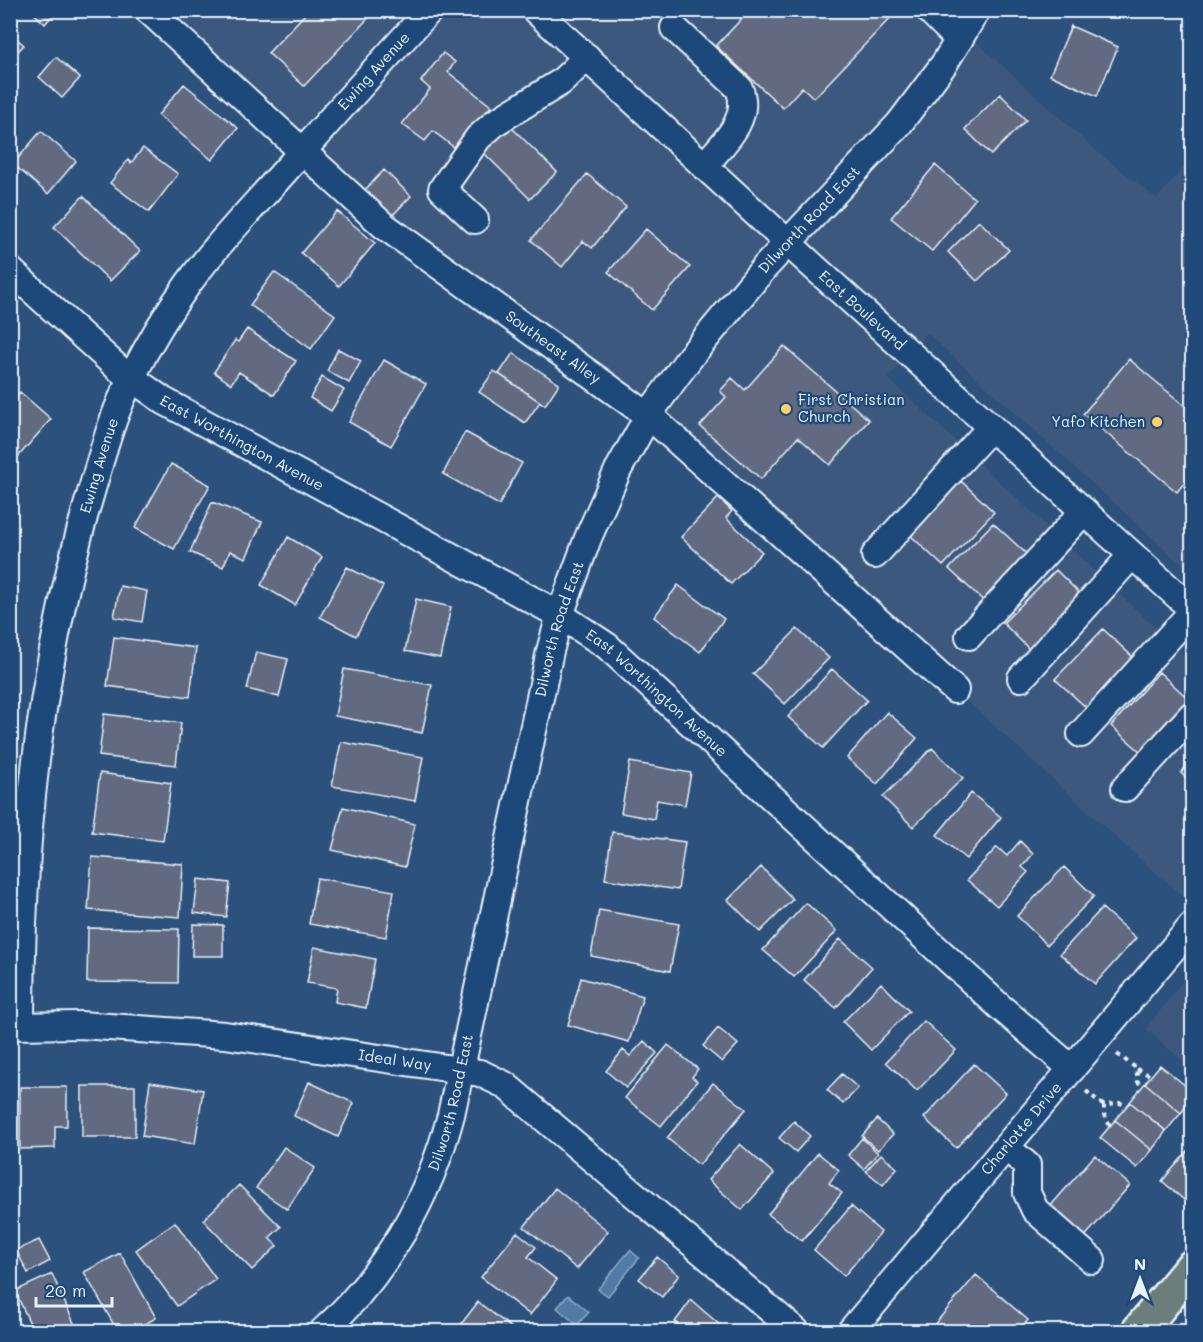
<svg xmlns="http://www.w3.org/2000/svg" width="1203" height="1342" font-family="Mali,sans-serif">
	<style>
		.built { fill: #3c597e }
		.water { fill: #517aa6; stroke: #8daac7; stroke-width: 1.5 }
		.building { fill: #626b82; stroke: #e8f1f8; stroke-width: 1.5 }
		.lines { fill: none; stroke-linecap: round; stroke-linejoin: round }
		.minor-casing { stroke: #e8f1f8; stroke-width: 30 }
		.major-casing { stroke: #e8f1f8; stroke-width: 38 }
		.path { stroke: #e8f1f8; stroke-width: 4; stroke-dasharray: 4.5 4.5; stroke-linecap: butt }
		.minor { stroke: #1f4a7a; stroke-width: 26 }
		.major { stroke: #6c7e7c; stroke-width: 33 }
		.poi-dot { fill: #ffd166; stroke: #1f4a7a; stroke-width: 2 }
		.labels { text-anchor: middle; stroke-width: 4.5; stroke-linejoin: round; paint-order: stroke }
		.street-label { font-size: 15px; fill: #e8f1f8; stroke: #1f4a7a }
		.poi-label { font-size: 15px; fill: #e8f1f8; stroke: #1f4a7a; text-anchor: start }
	</style>
	<rect width="100%" height="100%" fill="#2c517c"/>
	<filter id="ink" filterUnits="userSpaceOnUse"><feTurbulence type="fractalNoise" baseFrequency=".0167" numOctaves="2"/><feDisplacementMap in="SourceGraphic" scale="12" xChannelSelector="R" yChannelSelector="G"/><feConvolveMatrix kernelMatrix="1 2 1 2 8 2 1 2 1" color-interpolation-filters="sRGB"/></filter>
	<g filter="url(#ink)">
		<path class="built" d="M128,11h814l152,138 63,50 35,-42v417l-265,-241 -39,45 304,284v242l-51,-44 -304,-278 -217,-194 -142,-87 -162,-118z
			M1192,969v100l-46,-40z"/>
		<path class="water" d="M630,1250l9,8 -31,38 -10,-7z
			M568,1295l21,17 -12,13 -20,-17z"/>
		<path class="building" d="M30,10h27l-12,14z
			M309,10h67l-72,76 -36,-33z
			M750,10h138l5,5 -79,83 -12,-11 -19,21 -67,-62z
			M1071,26l47,21 -21,49 -47,-21z
			M10,33l14,12 -14,14z
			M443,53l12,9 -7,10 43,34 -35,43 -23,-18 -8,10 -23,-17 28,-35 -9,-8z
			M56,57l24,21 -18,20 -23,-21z
			M184,84l54,44 -26,32 -54,-45z
			M1000,94l26,26 -35,35 -26,-26z
			M508,124l49,48 -27,27 -49,-49z
			M41,131l35,30 -28,33 -35,-30z
			M143,148l35,26 -29,38 -39,-29 18,-23 3,3z
			M935,165l40,34 -43,52 -41,-33z
			M384,170l27,26 -22,23 -27,-26z
			M587,174l39,33 -34,41 -9,-7 -21,26 -31,-27z
			M83,196l57,55 -30,30 -56,-54z
			M337,211l38,32 -36,43 -38,-33z
			M979,221l30,29 -32,31 -29,-29z
			M646,229l44,38 -38,43 -44,-38z
			M274,272l61,43 -24,34 -61,-44z
			M247,329l49,32 -22,34 -35,-23 -8,12 -17,-12 21,-32 3,2z
			M784,346l85,74 -39,45 -32,-28 -37,42 -61,-53 26,-29 -6,-6 12,-13 13,12z
			M338,349l23,12 -12,22 -22,-12z
			M513,353l46,31 -14,21 -46,-31z
			M1129,359l63,53v61l-15,19 -94,-78z
			M384,360l42,24 -35,62 -42,-24z
			M494,371l46,31 -15,21 -46,-31z
			M322,377l22,13 -13,21 -21,-13z
			M20,392l31,27 -41,47v-63z
			M465,432l57,31 -23,42 -56,-31z
			M171,464l39,21 -36,64 -39,-21z
			M961,481l33,31 -51,54 -33,-31z
			M718,498l14,13 -6,7 36,34 -31,32 -50,-47z
			M212,502l50,20 -16,36 -16,-7 -7,16 -33,-15z
			M993,523l39,36 -44,46 -39,-36z
			M288,537l34,20 -27,48 -34,-20z
			M347,567l36,19 -27,50 -36,-19z
			M1056,570l27,27 -53,53 -27,-27z
			M678,585l46,34 -24,33 -46,-35z
			M120,586l27,5 -5,31 -28,-5z
			M416,599l35,8 -11,51 -35,-7z
			M797,629l32,29 -44,46 -32,-30z
			M1103,629l35,33 -48,49 -35,-32z
			M114,637l82,11 -6,49 -83,-11z
			M256,652l32,7 -9,38 -32,-8z
			M344,669l88,16 -10,48 -87,-17z
			M832,669l35,31 -44,48 -35,-31z
			M1159,672l33,30v8l-43,49 -38,-33z
			M887,712l30,26 -40,46 -30,-26z
			M104,714l77,9 -5,42 -77,-9z
			M341,742l82,15 -8,44 -83,-15z
			M932,748l31,30 -50,49 -30,-30z
			M1192,759v25l-11,-11z
			M630,762l61,11 -6,32 -28,-5 -3,19 -33,-6z
			M100,773l71,10 -8,58 -71,-9z
			M971,793l30,24 -35,42 -29,-24z
			M343,807l72,17 -10,43 -73,-17z
			M612,832l73,10 -7,48 -73,-11z
			M1020,841l13,13 -11,13 6,5 -31,34 -30,-26 30,-33 10,9z
			M92,857l91,7 -3,53 -92,-7z
			M761,867l32,32 -33,33 -32,-32z
			M1064,867l30,29 -47,49 -30,-29z
			M317,878l77,13 -8,46 -77,-13z
			M198,879l32,4 -4,34 -32,-4z
			M806,903l31,28 -43,46 -31,-27z
			M1102,908l34,30 -41,46 -35,-30z
			M599,910l80,14 -9,47 -79,-15z
			M193,924l30,1v31h-31z
			M88,928l91,1 -1,54 -91,-1z
			M840,939l32,28 -36,41 -32,-28z
			M314,947l61,12 -9,49 -31,-6 2,-14 -30,-5z
			M581,978l62,18 -14,46 -61,-17z
			M881,983l28,28 -38,39 -28,-28z
			M924,1021l32,29 -39,41 -31,-29z
			M718,1028l20,16 -16,18 -19,-16z
			M644,1041l13,12 -31,35 -20,-17 17,-21 7,6z
			M668,1045l30,24 -6,8 5,4 -36,45 -36,-28z
			M974,1064l32,29 -50,55 -32,-30z
			M1160,1065l32,26v8l-11,14 -36,-30z
			M842,1074l16,14 -15,16 -16,-14z
			M150,1082l53,8 -8,54 -53,-8z
			M309,1082l45,21 -16,34 -44,-21z
			M713,1083l33,26 -47,56 -32,-27z
			M1145,1083l36,30 -15,18 -36,-29z
			M82,1086h53v51h-53z
			M20,1087h47v39h-12v22l-35,1z
			M1130,1102l36,29 -14,19 -37,-30z
			M877,1119l16,15 -15,16 -16,-14z
			M1115,1120l37,30 -15,18 -37,-30z
			M794,1121l16,15 -14,16 -17,-14z
			M862,1138l16,15 -14,16 -16,-14z
			M740,1144l34,30 -32,36 -34,-30z
			M1192,1146v44l-8,10 -22,-19z
			M284,1147l31,21 -28,41 -31,-21z
			M818,1153l21,17 -10,13 13,10 -40,48 -34,-27z
			M881,1154l16,14 -14,17 -17,-14z
			M1095,1155l35,30 -48,55 -35,-30z
			M239,1185l42,42 -12,11 8,8 -25,24 -49,-50z
			M555,1188l53,43 -31,38 -53,-42z
			M851,1206l30,26 -37,44 -30,-26z
			M175,1222l41,57 -39,27 -41,-56z
			M517,1232l19,15 -8,10 29,23 -27,35 -49,-38z
			M39,1240l11,21 -22,12 -12,-23z
			M120,1253l36,65 -26,14h-12l-34,-60z
			M657,1257l22,18 -17,22 -23,-18z
			M52,1274l26,58h-44l-19,-41z
			M976,1275l52,45 -10,12h-32l-3,-3 -2,3h-53z
			M691,1300l29,25 8,7h-42l-11,-10z
			M478,1302l39,30h-62z"/>
		<g class="lines">
			<defs>
				<g id="minor">
					<path id="s1" d="M148,10l235,215 271,195 301,270"/>
					<path id="s2" d="M535,10l278,256 379,343"/>
					<path d="M929,10l30,30"/>
					<path d="M674,28l65,60c13,31 -16,55 -34,77"/>
					<path d="M475,220l-33,-31 36,-51 18,-16 65,-40 26,-25"/>
					<path id="s3" d="M10,270l109,99 45,32 396,214 47,31 392,360 73,63"/>
					<path d="M875,555l116,-128"/>
					<path d="M969,636l115,-125"/>
					<path d="M1021,678l111,-123"/>
					<path d="M1081,734l111,-122"/>
					<path d="M1125,788l67,-73"/>
					<path id="s4" d="M21,1025c0,-177 17,-348 66,-519 13,-43 24,-89 45,-129 16,-32 35,-64 56,-93 31,-43 69,-81 104,-121 45,-51 91,-103 138,-153"/>
					<path id="s5" d="M10,1026l70,-1 145,10 255,38 25,12 292,247"/>
					<path d="M1006,1147l21,18v28l8,17 57,50"/>
					<path id="s6" d="M322,1332c64,-58 107,-134 129,-217l99,-464 10,-36 28,-77 30,-68 33,-59 40,-55 74,-89 134,-143 45,-60 33,-54"/>
					<path id="s7" d="M850,1332l342,-406"/>
				</g>
				<path id="major" d="M1138,1332l54,-65"/>
			</defs>
			<use href="#minor" class="minor-casing"/>
			<use href="#major" class="major-casing"/>
			<path class="path" d="M1117,1054l19,14 2,14 5,4
				M1137,1069l14,7
				M1086,1091l18,15
				M1110,1126l-6,-12v-8l16,-3 7,2"/>
			<use href="#minor" class="minor"/>
			<use href="#major" class="major"/>
		</g>
	</g>
	<g class="poi-dot">
		<circle cx="786" cy="409" r="6"/>
		<circle cx="1157" cy="422" r="6"/>
	</g>
	<g class="labels">
		<g class="street-label">
			<text dy="5" stroke="none"><textPath href="#s4" startOffset="1053">Ewing Avenue</textPath></text>
			<text dy="5" stroke="none"><textPath href="#s6" startOffset="1240">Dilworth Road East</textPath></text>
			<text dy="5" stroke="none"><textPath href="#s2" startOffset="444">East Boulevard</textPath></text>
			<text dy="5" stroke="none"><textPath href="#s1" startOffset="528">Southeast Alley</textPath></text>
			<text dy="5" stroke="none"><textPath href="#s3" startOffset="291">East Worthington Avenue</textPath></text>
			<text dy="5" stroke="none"><textPath href="#s4" startOffset="567">Ewing Avenue</textPath></text>
			<text dy="5" stroke="none"><textPath href="#s6" startOffset="754">Dilworth Road East</textPath></text>
			<text dy="5" stroke="none"><textPath href="#s3" startOffset="777">East Worthington Avenue</textPath></text>
			<text dy="5" stroke="none"><textPath href="#s5" startOffset="387">Ideal Way</textPath></text>
			<text dy="5" stroke="none"><textPath href="#s6" startOffset="268">Dilworth Road East</textPath></text>
			<text dy="5" stroke="none"><textPath href="#s7" startOffset="266">Charlotte Drive</textPath></text>
		</g>
		<g class="poi-label">
			<text x="798" y="405">First Christian<tspan x="798" dy="17">Church</tspan></text>
			<text x="1145" y="427" text-anchor="end">Yafo Kitchen</text>
		</g>
	</g>
	<rect width="1203" height="1342" fill="none" stroke="#1f4a7a" stroke-width="36"/>
	<rect x="18" y="18" width="1167" height="1306" fill="none" stroke="#e8f1f8" stroke-width="2" filter="url(#ink)"/>
	<g transform="translate(1140 1279)" stroke="#1f4a7a" stroke-width="4.5" paint-order="stroke">
	<path d="M0-4.5L10 22L0 15L-10 22Z" fill="#e8f1f8"/>
	<text y="-9" font-size="16" font-weight="bold" text-anchor="middle" fill="#e8f1f8">N</text>
	</g>
	<path d="M36 1297v9h76v-9" fill="none" stroke="#e8f1f8" stroke-width="3"/>
	<text x="45" y="1297" font-size="18" fill="#e8f1f8" stroke="#1f4a7a" stroke-width="4.5" paint-order="stroke">20 m</text>
</svg>
